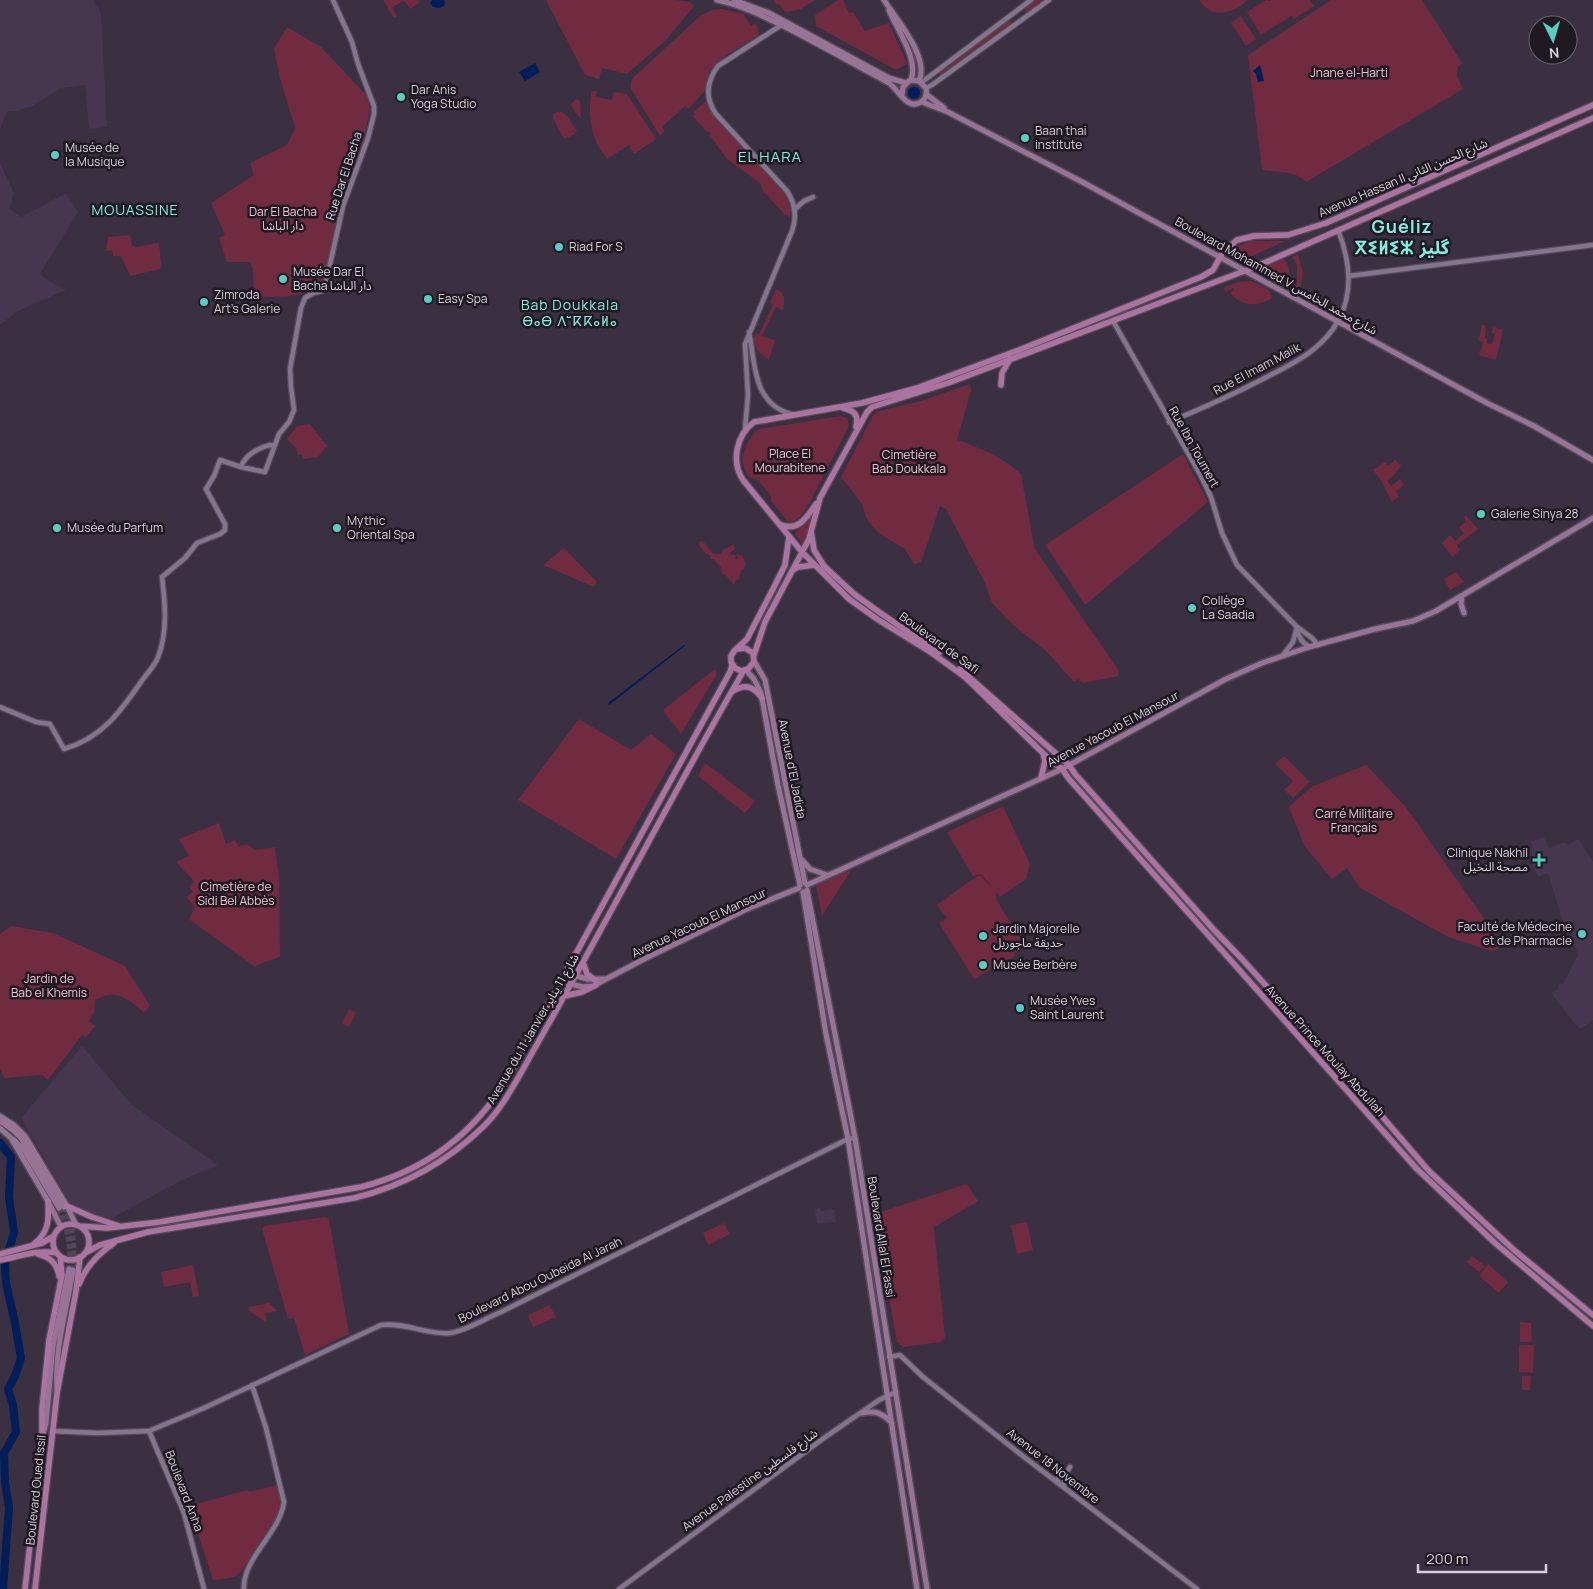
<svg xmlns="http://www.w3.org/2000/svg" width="1593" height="1589" font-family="Manrope,'Noto Sans Arabic','Noto Sans Tifinagh',sans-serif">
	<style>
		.built { fill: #46364f }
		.green { fill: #712b40 }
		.water { fill: #011d5a }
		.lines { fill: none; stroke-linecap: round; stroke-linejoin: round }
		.river { stroke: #011d5a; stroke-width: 8 }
		.secondary-tunnel { stroke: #524759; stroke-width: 5; stroke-dasharray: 5 2.5; stroke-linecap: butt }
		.tertiary-casing { stroke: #554b5b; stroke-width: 7 }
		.secondary-casing { stroke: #554b5b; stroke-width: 8 }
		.primary-casing { stroke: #554b5b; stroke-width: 8 }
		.tertiary { stroke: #83758b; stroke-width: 4.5 }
		.secondary { stroke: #977496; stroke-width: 5 }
		.primary { stroke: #ab74a0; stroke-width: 5.5 }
		.poi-dot { fill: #58cec0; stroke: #1f1922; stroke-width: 2 }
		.labels { text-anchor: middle; stroke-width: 5; stroke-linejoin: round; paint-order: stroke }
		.park-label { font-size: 12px; fill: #f1c0cb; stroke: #1f1922 }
		.poi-label { font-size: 12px; fill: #d7cfdc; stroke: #1f1922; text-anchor: start }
		.street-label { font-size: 12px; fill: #d7cfdc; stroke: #1f1922 }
		.neighbourhood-label { font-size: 14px; letter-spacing: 1px; fill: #83ecdf; stroke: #1f1922 }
		.quarter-label { font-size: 15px; letter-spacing: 1px; fill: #83ecdf; stroke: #1f1922 }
		.district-label { font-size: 18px; font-weight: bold; letter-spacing: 1px; fill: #83ecdf; stroke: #1f1922 }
	</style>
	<rect width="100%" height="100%" fill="#3b2f42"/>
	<path class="built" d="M0,0h93l8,13 6,114 -18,2 -4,-44 -24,3 -29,18 -16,5h-9l-7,19z
		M0,163l14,30 -5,16 12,8 45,-24 12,19 -38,62 7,6 19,10 -48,21 -18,14z
		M1544,837l5,11 14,-6 6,3 9,-6 15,23v158l-11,8h-3l-5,-5 -23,-30 6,-3 3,-7 3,1 15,-29 -7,-21 -4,1 -19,-62 -10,4 -7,-14 1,-17 -2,-4z
		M82,1046l50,59 86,60 -38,16 -71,39 -38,-15 -50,-87z
		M820,1208l1,3 13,-2 2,13 -19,2 -2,-15z"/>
	<path class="green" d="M383,0h38l-3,1 1,2 -9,6 -6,-8 -12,6 5,9 -3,2z
		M546,0h129l15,2 4,4 -29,35 -38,33 -25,-6 -3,11 -14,-4z
		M773,0h42l-14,9 -14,3h-2l-6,-8 -2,1z
		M838,0h5l6,13 4,-1 12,19 24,-8 18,41 -11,6 -80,-44 -1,-11z
		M1034,0h10l-16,12 -3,-1v-4z
		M1199,0h49c-15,14 -36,20 -49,0z
		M1266,0l3,1 2,-1h39l4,6 -20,13 -3,-3 -30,19 -14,-23z
		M1331,0h91l40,63 -4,3 -1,10 6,13 -157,93c-10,-12 -29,-9 -44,-12l-14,-115z
		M722,9l22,5 7,12 5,-3 3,10 -1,3 -33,20 -11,10 -5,7 -5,19 -16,17 -3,-3 -22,20 1,6 -4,4 -29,-47v-7l3,-5 66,-61 12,-6z
		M1241,16l15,23 -10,7 -15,-23z
		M1009,19l3,5 -71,53 -4,-5z
		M287,27l34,20 46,49 3,14 -8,37 -27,65 3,1 -14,71c-18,15 -48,12 -70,13l-1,-29 -2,-1v-5h-24l-8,-24 6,-3 -14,-32 43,-28 -4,-12 37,-18 8,-17 -16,-53 -5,-27z
		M592,91h5l-1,6 16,3 2,-8 13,2 29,45 -22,15 -5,-9 -22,14c-4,-6 -10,-13 -12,-20 -5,-13 -7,-35 -3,-48z
		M576,99l4,2 1,18 -11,-14z
		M706,101l6,10 73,82 5,14v10l-6,-3 -16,-18h1l-5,-3 -4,-10 -33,-24 -18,-25 2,-1 -5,-2 -14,-16h3l-2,-3z
		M556,112h6l5,4 10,15 -2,3 -11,5 -11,-21v-4z
		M130,235l2,10 4,2 23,-4 2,20 -1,6 -30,7 -9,-20h-8l-1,-6 -6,1 2,-14z
		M1251,241h34l-43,20 -14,-7 6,-6z
		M1298,254l5,19 -3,17 -4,-3c1,-11 4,-21 -4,-30z
		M1283,259c7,6 8,16 5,25l-23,-12 -1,-6z
		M1251,281l17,8 4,7 -1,3c-15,8 -30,7 -41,-6l4,-3 -1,-2 -8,4 -1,-5 14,-5z
		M776,289c10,4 9,12 7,21l-7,-3 -14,29 13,4 -6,20c-10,-8 -19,-13 -13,-27l3,1 14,-29 -3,-2z
		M1482,324l4,2 -1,12 2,1v4l5,1 3,-10 -3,-1 1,-6 10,3 -7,30 -17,-5 4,-12 -4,-3z
		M970,384l1,7 -14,49c19,6 51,19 64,35l14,74 84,122 -1,5 -35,7 -5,-4 -4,3 -28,-31 -34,-27 -20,-21 -7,-20 -39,-74 -6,-3 -19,56 -7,2 -9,-15 -25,-15 -8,-8 -7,-10 -2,-11 -22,-28 32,-62 6,-4 42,-10z
		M841,416l6,2c2,5 2,7 0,12l-38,74 -10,14 -5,3 -6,1 -17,-21v-5l-14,-17 -7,-1c-3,-4 -6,-9 -7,-14 -2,-10 7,-30 16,-35z
		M310,424l17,22 -9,11 -15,2 -1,-5 -5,1 -1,-7 -9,-9 10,-13z
		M1183,454l25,48 -123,103 -40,-60z
		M1395,460l6,5c-3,6 -9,12 -14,16l4,5 9,-7 4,6 -8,6 3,6 -7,5 -11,-22 -8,-10 12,-8 3,4z
		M815,508l-9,30 -3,7 -8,-11z
		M1466,515l12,14 -21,16 3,5 -8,7 -10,-14 8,-8 5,6 9,-8 -5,-6 7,-5 -2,-5z
		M703,541l10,13h7l5,-6 1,1 7,-5 2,5 -5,4 2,2h4l-1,4h3l-1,-5 5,1 4,9 -2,5 -3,2 -2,8 -3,1 -2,5 -9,-11h-3l-1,-7 -8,-8h-2l-2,-4 -3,-1 -7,-9v-3z
		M564,548l33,34 -3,5 -51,-22z
		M1456,572l8,10 -14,8 -6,-11z
		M715,669l2,5 -36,60 -18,-24z
		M579,719l52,31 20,-16 25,20 -60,105 -98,-59z
		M1284,756l26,26 -17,16 -9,-8 9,-9 -18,-17z
		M705,763l50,38 -10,12 -47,-37z
		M1366,765l39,41 95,135 2,3 -3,5 -7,2 -44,-14 -88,-49 -13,-20 -15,11 -28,-34 -15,-38 13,-12 11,-9z
		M1003,806l27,58 -4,15 -26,18 -4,-5v7l30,49 -12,5 1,3 -41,23 -35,-56 8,-5 -10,-13 30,-22 13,-8 16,17 -15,-18 -8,2 -26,-44z
		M219,823l7,21 9,-4 4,7 8,-3 8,6 20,-3 4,31 1,79 -18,6 -7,4 -66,-48 6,-12 -9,-10 7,-5 -4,-5 5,-6 -18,-19 13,-6 -10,-17z
		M851,870l-29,46 -6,-31z
		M11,926l42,7 72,33 25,40 -6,6c-19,-14 -26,-24 -49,-12l-1,12 -5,9 6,5 -9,11 -4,-2 -34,45 -6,-5 -38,3 -4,-10v-134z
		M349,1009l7,4 -7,14 -7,-4z
		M967,1184l11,17 -44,26 11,111 -5,4 -37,5 -6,-5 -23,-128z
		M325,1217l4,2 20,115 -44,21 -11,-37 -6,1 -26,-90 2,-3z
		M1027,1222l6,28 -16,4 -6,-29z
		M724,1223l6,11 -22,11 -5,-12z
		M1472,1256l13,10 -6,6 -12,-10z
		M1488,1264l20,18 -9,11 -20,-17z
		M193,1265l6,31 -6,1 -3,-15 -26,5 -3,-15z
		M269,1303l8,8 -12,2 2,10 -19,-13 1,-3z
		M549,1305l7,12 -23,10 -5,-12z
		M1520,1322l11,1 1,19h-12z
		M1519,1345h15l-1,28 -14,-1z
		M1522,1376h9l-1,14h-8z
		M277,1485c2,9 5,18 2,27 -3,9 -36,61 -43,64 -7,3 -16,3 -23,4l-24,-74 59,-16 1,2z"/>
	<path class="water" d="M432,0h12l1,5 -5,3 -7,-1 -3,-4z
		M535,63l5,9 -15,9 -6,-9z
		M1260,65l4,16 -6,1 -2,-8 -3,-3z
		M908 93a6 6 0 1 1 12 0a6 6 0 1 1-12 0Z
		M684,645l1,1 -76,59 -1,-2 8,-6z"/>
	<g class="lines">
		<path class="river" d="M0,1143l11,14 -2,40 5,35 -9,33 1,18 9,40 6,35 -6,18 -7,13 5,16 3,27 -12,21 1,29 4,26 -6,81"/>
		<path class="secondary-tunnel" d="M64,1207c10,20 11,41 9,63
			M59,1208c9,21 12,39 10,61"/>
		<defs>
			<path id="tertiary" d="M922,82l109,-82
				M926,88l6,-3 117,-85
				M794,210l10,-9 9,-4
				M1349,276l244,-31
				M1113,321l88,155 10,21 11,36 15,32 59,61 16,12 6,7
				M749,332c6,31 4,72 42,82
				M1169,422c32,-13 63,-27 94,-43 15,-8 30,-15 43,-24 46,-32 51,-77 32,-125
				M745,429l3,-34 -3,-51 47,-113c5,-14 3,-28 -5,-40l-71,-77c-11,-16 -10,-32 2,-48l65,-42
				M241,467c4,-12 17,-19 29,-22l4,1
				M1296,630l6,11 7,6
				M1283,655l10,-13 3,-11
				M0,707l36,15 14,2 14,25c38,-11 56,-37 77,-67 5,-8 14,-16 17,-25 10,-25 7,-55 4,-80l23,-19 12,-15 23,-9 5,-4v-6l-19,-35 8,-13 6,-16 21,7 24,5 14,-38 10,-12 5,-12 -3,-23 -1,-18 11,-61 4,-10 8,-5 9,-2 3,-4 18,-81 25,-68 6,-24v-8l-16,-42 -6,-22 -19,-42
				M889,1357l11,-2 23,22 101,80 173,132
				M52,1431l46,2 51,-2 55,-23 177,-83c23,-3 46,10 69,8 16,-2 36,-15 51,-21l347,-173 7,-1
				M149,1431l35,82 20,76
				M1058,1483v-8l2,-7
				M1064,1487v-10l6,-10
				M244,1589c-2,-30 36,-56 40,-87l-18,-74 -14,-43
				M619,1589l205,-151 55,-38 17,-8"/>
			<path id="secondary" d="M717,0c28,6 50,18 74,30 33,17 65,35 98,53 9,6 18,28 32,19 5,-3 6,-8 5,-14l-7,-7 -9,-1 -7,7 -1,9
				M734,0l35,13 120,65 17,5
				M884,0c12,19 46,57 35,81
				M889,10c8,20 30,49 22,70
				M926,94l18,14
				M922,102l26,10 138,72 401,219 47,23 59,34
				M1462,596l-1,8 3,9
				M754,661l11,19 40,203
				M746,670l8,9 7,14 17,92 22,100
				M801,859l9,10 17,6
				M807,885l255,-116 164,-90 36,-16 47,-16 66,-18 38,-8 23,-10 157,-93
				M807,890l48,248 72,451
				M803,892l23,142 22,105 69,450
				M567,973l20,6h18
				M562,982l21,5 10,-1 53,-28 101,-49 52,-21
				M0,1116l14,9 11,11 42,70 9,19
				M0,1121l14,10 7,7 43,69
				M0,1128l11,10 37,63 13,26
				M14,1140l10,10 35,58
				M57,1390c-3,-41 10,-81 16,-120
				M862,1413c13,-3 20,0 30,10
				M43,1434l3,-11 7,-77 16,-77"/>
			<path id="primary" d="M1593,105l-267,118 -38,12 -34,1 -17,4 -14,12 -10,18 -12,7 -182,73 -102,38 -55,15 -108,19c-18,13 -23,40 -11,58l59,72 47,47 28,20 55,34 33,24 85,83 12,9 7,10 347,389 79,75 98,83
				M1001,385l1,-12 8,-14
				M843,408c11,3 16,6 13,19
				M779,524c19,9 28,-7 37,-20
				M811,531l3,19 10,16 30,28 25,18 60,41
				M793,570l5,-3 17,-2
				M737,649l8,-1 8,5 1,9 -6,7 -7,2 -6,-3 -4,-6v-6l3,-5 13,-12 27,-52 11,-22 4,-28
				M754,655l11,-33 44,-83 11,-41 47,-86 5,-5 76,-24 307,-116 338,-149
				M960,669l109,96 6,9 139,156 28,29 114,127 73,85 85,79 79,65
				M733,691c13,-8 21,-4 29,7
				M1041,778l4,-17 -2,-8
				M583,962l4,12 8,6
				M564,996l18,-4 14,-7
				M67,1206l25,11 27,9
				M53 1242a18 18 0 1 1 36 0a18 18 0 1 1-36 0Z
				M79,1226l28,2 53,-6 201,-35c64,-16 114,-54 148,-111l221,-404 2,-7
				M34,1244c15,-12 15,-24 14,-43
				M85,1253l15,-8 48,-13 206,-34c50,-12 93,-36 130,-72 18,-18 30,-41 42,-62 12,-22 25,-44 37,-66 60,-107 116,-215 177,-321l3,-6
				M0,1254l42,-11 12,-7
				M38,1254c12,3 19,9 21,22
				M0,1260c18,-3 38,-11 57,-7
				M79,1284c7,-18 19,-30 35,-41
				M25,1589l17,-151v-29l7,-69 13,-65 -2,-19
				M35,1589l22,-196 19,-102 4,-34"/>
		</defs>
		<use href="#tertiary" class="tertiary-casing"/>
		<use href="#secondary" class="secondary-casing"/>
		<use href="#primary" class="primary-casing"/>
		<use href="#tertiary" class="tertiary"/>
		<use href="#secondary" class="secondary"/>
		<use href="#primary" class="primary"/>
	</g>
	<g class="poi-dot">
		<circle cx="401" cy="97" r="5"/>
		<circle cx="1025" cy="138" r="5"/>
		<circle cx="55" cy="155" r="5"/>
		<circle cx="559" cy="247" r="5"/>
		<circle cx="283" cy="279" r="5"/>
		<circle cx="428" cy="299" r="5"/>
		<circle cx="204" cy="302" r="5"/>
		<circle cx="1481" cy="514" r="5"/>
		<circle cx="57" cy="528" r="5"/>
		<circle cx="337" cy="528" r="5"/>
		<circle cx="1192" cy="608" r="5"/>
		<path d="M1536.5 852.5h5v5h5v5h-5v5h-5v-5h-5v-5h5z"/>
		<circle cx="1582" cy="934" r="5"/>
		<circle cx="983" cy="936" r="5"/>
		<circle cx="983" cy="965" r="5"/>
		<circle cx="1020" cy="1008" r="5"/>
	</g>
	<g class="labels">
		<g class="park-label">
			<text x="1349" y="77">Jnane el-Harti</text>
			<text x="283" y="216">Dar El Bacha<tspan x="283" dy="14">دار الباشا</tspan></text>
			<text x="790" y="458">Place El<tspan x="790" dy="14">Mourabitene</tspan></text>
			<text x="909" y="459">Cimetière<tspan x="909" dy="14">Bab Doukkala</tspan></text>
			<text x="1354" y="818">Carré Militaire<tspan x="1354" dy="14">Français</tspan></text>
			<text x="236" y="891">Cimetière de<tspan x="236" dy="14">Sidi Bel Abbès</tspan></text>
			<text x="49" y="983">Jardin de<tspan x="49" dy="14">Bab el Khemis</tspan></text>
		</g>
		<g class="poi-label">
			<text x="411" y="94">Dar Anis<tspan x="411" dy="14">Yoga Studio</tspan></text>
			<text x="1035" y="135">Baan thai<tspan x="1035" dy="14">institute</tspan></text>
			<text x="65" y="152">Musée de<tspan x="65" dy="14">la Musique</tspan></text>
			<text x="569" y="251">Riad For S</text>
			<text x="293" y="276">Musée Dar El<tspan x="293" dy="14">Bacha دار الباشا</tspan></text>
			<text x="214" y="299">Zimroda<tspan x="214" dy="14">Art's Galerie</tspan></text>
			<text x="438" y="303">Easy Spa</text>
			<text x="1491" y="518">Galerie Sinya 28</text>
			<text x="347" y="525">Mythic<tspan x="347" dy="14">Oriental Spa</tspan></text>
			<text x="67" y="532">Musée du Parfum</text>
			<text x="1202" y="605">Collège<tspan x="1202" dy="14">La Saadia</tspan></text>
			<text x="1528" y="857" text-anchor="end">Clinique Nakhil<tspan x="1528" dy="14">مصحة النخيل</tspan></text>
			<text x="1572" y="931" text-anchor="end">Faculté de Médecine<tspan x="1572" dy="14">et de Pharmacie</tspan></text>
			<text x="993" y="933">Jardin Majorelle<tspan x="993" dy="14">حديقة ماجوريل</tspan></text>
			<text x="993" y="969">Musée Berbère</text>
			<text x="1030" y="1005">Musée Yves<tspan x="1030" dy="14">Saint Laurent</tspan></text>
		</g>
		<g class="street-label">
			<text transform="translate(344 176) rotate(-72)" y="4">Rue Dar El Bacha</text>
			<text transform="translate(1403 178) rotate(-23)" y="4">Avenue Hassan II شارع الحسن الثاني</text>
			<text transform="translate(1276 276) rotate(29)" y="4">Boulevard Mohammed V شارع محمد الخامس</text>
			<text transform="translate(1257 369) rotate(-28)" y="4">Rue El Imam Malik</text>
			<text transform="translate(1194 447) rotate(61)" y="4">Rue Ibn Toumert</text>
			<text transform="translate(939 643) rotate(36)" y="4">Boulevard de Safi</text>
			<text transform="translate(1113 729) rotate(-28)" y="4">Avenue Yacoub El Mansour</text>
			<text transform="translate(792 769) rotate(79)" y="4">Avenue d'El Jadida</text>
			<text transform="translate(699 923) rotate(-25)" y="4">Avenue Yacoub El Mansour</text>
			<text transform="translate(533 1029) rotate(-60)" y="4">Avenue du 11 Janvier شارع 11 يناير</text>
			<text transform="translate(1325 1051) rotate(48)" y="4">Avenue Prince Moulay Abdullah</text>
			<text transform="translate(881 1237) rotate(81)" y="4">Boulevard Allal El Fassi</text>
			<text transform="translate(540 1280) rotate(-26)" y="4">Boulevard Abou Oubeida Al Jarah</text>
			<text transform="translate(1053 1466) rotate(38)" y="4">Avenue 18 Novembre</text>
			<text transform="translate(750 1480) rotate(-36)" y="4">Avenue Palestine شارع فلسطين</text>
			<text transform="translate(36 1490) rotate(-84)" y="4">Boulevard Oued Issil</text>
			<text transform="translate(184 1491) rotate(69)" y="4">Boulevard Anha</text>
		</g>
		<g class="neighbourhood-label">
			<text x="135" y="215">MOUASSINE</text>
			<text x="570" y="310">Bab Doukkala<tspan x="570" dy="16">ⴱⴰⴱ ⴷⵯⴽⴽⴰⵍⴰ</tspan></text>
		</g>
		<g class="quarter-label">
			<text x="770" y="162">EL HARA</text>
		</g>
		<g class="district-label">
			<text x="1402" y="233">Guéliz<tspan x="1402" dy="21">ⴳⵉⵍⵉⵣ گليز</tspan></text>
		</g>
	</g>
	<g transform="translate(1553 40) rotate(175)"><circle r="24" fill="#1f1922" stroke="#69626c"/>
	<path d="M0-4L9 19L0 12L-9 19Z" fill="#58cec0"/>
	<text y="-8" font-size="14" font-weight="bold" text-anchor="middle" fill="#d7cfdc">N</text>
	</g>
	<path d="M1418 1564v8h128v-8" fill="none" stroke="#d7cfdc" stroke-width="2.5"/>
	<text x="1426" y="1564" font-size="15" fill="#d7cfdc" stroke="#1f1922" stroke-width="4" paint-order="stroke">200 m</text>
</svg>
